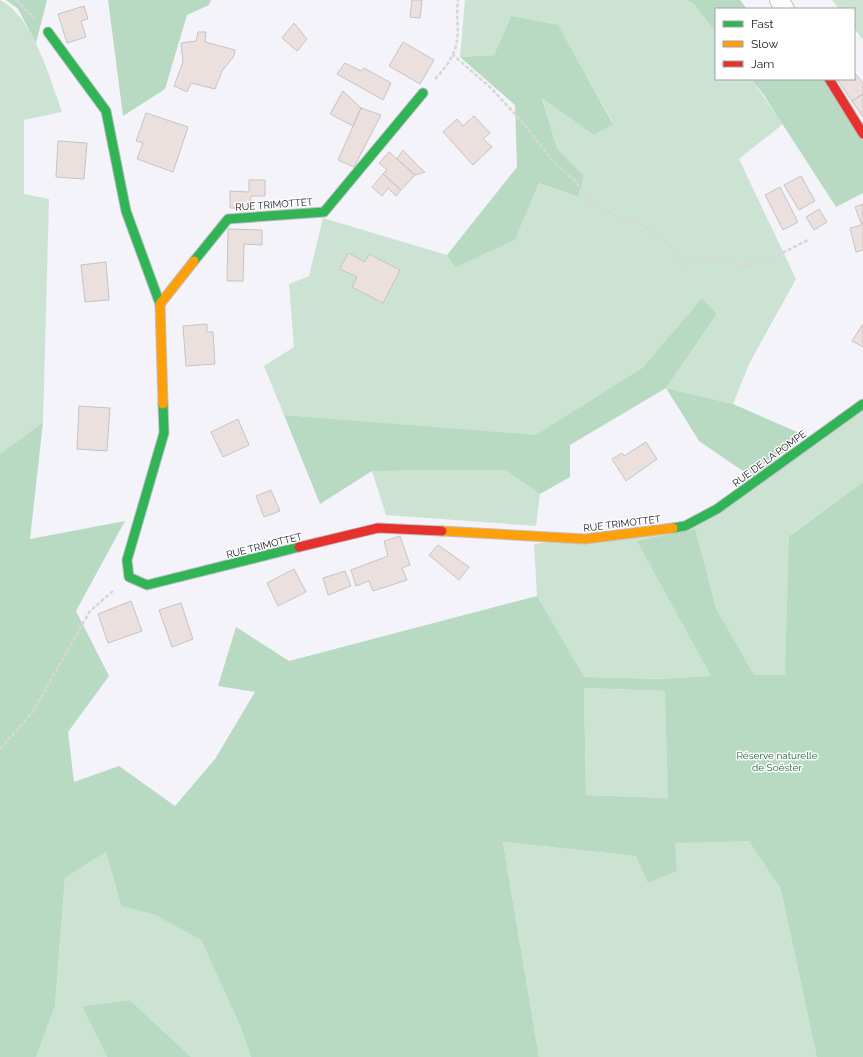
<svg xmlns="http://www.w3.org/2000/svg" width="863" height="1057" font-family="Raleway,sans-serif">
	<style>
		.green { fill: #cce3d4 }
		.forest { fill: #b8dac3; fill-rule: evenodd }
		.building { fill: #ebe0de; stroke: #c7c3c4 }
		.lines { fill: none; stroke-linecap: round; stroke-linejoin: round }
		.street-casing { stroke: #c0bfc6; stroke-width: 20 }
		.fast-casing { stroke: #c0bfc6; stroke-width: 11 }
		.slow-casing { stroke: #c0bfc6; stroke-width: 11 }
		.jam-casing { stroke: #c0bfc6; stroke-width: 11 }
		.path { stroke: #d7d7da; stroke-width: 2.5; stroke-dasharray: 4 2; stroke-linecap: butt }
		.street { stroke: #fdfdfe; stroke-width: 18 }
		.fast { stroke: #30b455; stroke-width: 9 }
		.slow { stroke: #ff9f0a; stroke-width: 9 }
		.jam { stroke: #e5322d; stroke-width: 9 }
		.labels { text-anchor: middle; stroke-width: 3; stroke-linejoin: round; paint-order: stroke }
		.street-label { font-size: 10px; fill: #17161d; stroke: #fff }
		.park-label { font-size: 10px; fill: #1f6135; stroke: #fff }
	</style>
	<rect width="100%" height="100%" fill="#f3f3f9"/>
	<path class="green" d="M0,0c33,16 50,79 62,112l-38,8v74l25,5 -6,223 -43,32z
		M465,0h222l7,4 22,29v46h35l32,45 -44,35 57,120 -47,85 -16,40 -67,-16 51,-74 -15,-16 -60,70 -106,68 -252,-21 -20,-49 30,-19 -5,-63 20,-8 14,-58 124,37 8,13 60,-28 24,-57 38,14 7,-21 -27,-28 -15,-51 52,38 19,-12 -55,-97 -47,-10 -17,39 -34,2z
		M832,0h31v40l-9,-12v-19h-15z
		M863,408v74l-72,52 72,523h-324l-36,-215 133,14 32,-58 -82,-3 -2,-107 81,3v-12l-82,-2 -46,-81 -3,-52 159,-23z
		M505,470l35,24 -4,32 -150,-11 -14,-44z
		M106,852l15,54 34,9 46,25 39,86 11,31h-60l-61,-57 -48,6 25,51h-71l19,-51 10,-128z"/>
	<path class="forest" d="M6,0h41l-11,43 -18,-34z
		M108,0h103l-2,5 -22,10 -22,74 -42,27z
		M687,0h53l7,9h-31v24l-22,-29z
		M511,16l47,9 55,99 -19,11 -52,-37 15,50 27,28 -6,21 -39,-14 -24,57 -60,28 -8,-13 70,-88 -2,-62 -55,-48 34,-2z
		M751,79h73l39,61v53l-27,14 -73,-113z
		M702,298l15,16 -51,74 67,16 71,31 -51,43 -54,-37 -33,-53 -96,57v32l-30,17 -35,-24 -133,1 -52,33 -36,-89 252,20 106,-67z
		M43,422l-13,117 95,-18 -49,90 33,65 -41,56 6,50 45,-16 56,40 40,-47 40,-67 -37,-6 18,-59 53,34 248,-65 47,81 81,2 46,-3 -74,-135 58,-12 21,80 38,66h31l4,-139 74,-54v575h-46l-36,-168 -32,-48 -74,2 2,28 -29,12 -12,-27 -133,-14 36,215h-288l-11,-31 -39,-86 -46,-25 -34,-9 -15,-54 -41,26 -10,128 -19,51h-36v-603zM584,688l81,3 3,107 -82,-3z
		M130,1000l61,57h-84l-25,-51z"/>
	<path class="building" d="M412,0h10l-2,18 -10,-1z
		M84,6l4,13 -7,2 5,16 -19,6 -9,-29z
		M294,23l13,16 -10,12 -15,-13z
		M198,32h8l-1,10 30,8 -1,6 -12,15 -7,18 -24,-6 -4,9 -13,-6 9,-24 -2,-19 15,-2z
		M403,42l31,18 -14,24 -31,-18z
		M345,63l16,8 3,-3 27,15 -8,17 -46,-26z
		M854,72l9,11v11l-11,7 -15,-22h17z
		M343,91l18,17 -8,18 -23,-12z
		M863,94v23l-11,-16z
		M361,108l20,7 -27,52 -16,-7z
		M146,113l42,14 -15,45 -36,-13 6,-16 -7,-2z
		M474,116l16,17 -7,6 9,8 -19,18 -30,-33 14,-13 6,7z
		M58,141l29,2 -3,36 -28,-2z
		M403,150l16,17 6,5 -10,3 -18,-16z
		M389,152l26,23 -14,15 -18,-16 4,-4 -8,-7z
		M383,174l18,16 -5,6 -8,-8 -6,8 -10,-9z
		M801,176l14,25 -16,9 -15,-25z
		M249,180h16v16h-14l-1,12h-20v-17l19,1z
		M780,187l18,35 -15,8 -18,-35z
		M863,204v46l-7,2 -6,-24 12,-3 -7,-18z
		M819,209l8,13 -13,8 -8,-13z
		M228,229l34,1v15l-18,-1 -1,37h-16z
		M348,253l17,9 4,-8 31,16 -17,33 -31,-16 5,-10 -17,-8z
		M106,262l3,38 -24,2 -4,-37z
		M207,324v8h6l2,32 -29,2 -3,-40z
		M863,324v23l-11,-6z
		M79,406l31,2 -3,43 -30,-2z
		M238,419l11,26 -26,12 -12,-25z
		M646,442l11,17 -31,22 -14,-22 10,-6 2,3z
		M271,490l9,21 -16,6 -8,-21z
		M400,536l10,29 -8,3 5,12 -34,11 -4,-10 -13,5 -5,-16 37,-14 -4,-15z
		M438,545l31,22 -10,13 -30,-25z
		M294,569l12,23 -28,14 -11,-23z
		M345,571l6,15 -23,9 -5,-17z
		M131,601l11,30 -34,12 -10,-29z
		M181,603l12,36 -21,8 -13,-37z"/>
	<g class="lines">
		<defs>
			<path id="street" d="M779,0l6,9"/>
			<path id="fast" d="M48,32l58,79 20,100 34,93
				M194,261l34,-42 96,-7 99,-119
				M163,404l1,29 -37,127 2,17 18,8 152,-38
				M673,528l12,-2 32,-17 146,-105"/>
			<path id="slow" d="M163,404l-3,-100 34,-43
				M442,531l143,8 88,-11"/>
			<path id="jam" d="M829,79l34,55
				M299,547l79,-19 64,3"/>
		</defs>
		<use href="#street" class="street-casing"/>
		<use href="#fast" class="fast-casing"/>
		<use href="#slow" class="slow-casing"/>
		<use href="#jam" class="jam-casing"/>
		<path class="path" d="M16,0l18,18
			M452,54l40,35 31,34 29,37 23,21 16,21 27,15 24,8 22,15 21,24 28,-6 30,8 25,-6 40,-20
			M435,79c10,-10 20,-24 22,-38 2,-13 -1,-27 1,-41
			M0,749l32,-36 58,-102 24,-21"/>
		<use href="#street" class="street"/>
		<use href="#fast" class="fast"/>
		<use href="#slow" class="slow"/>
		<use href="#jam" class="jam"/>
	</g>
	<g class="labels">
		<g class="street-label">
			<text transform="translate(274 204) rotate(-4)" y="4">RUE TRIMOTTET</text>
			<text transform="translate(769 458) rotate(-36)" y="4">RUE DE LA POMPE</text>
			<text transform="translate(622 523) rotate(-7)" y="4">RUE TRIMOTTET</text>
			<text transform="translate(264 545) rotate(-14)" y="4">RUE TRIMOTTET</text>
		</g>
		<g class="park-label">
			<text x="777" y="759">Réserve naturelle<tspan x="777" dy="12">de Soëster</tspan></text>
		</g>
	</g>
	<rect x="715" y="8" width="140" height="72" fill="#ffffff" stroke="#a2a2a5"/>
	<rect x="723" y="21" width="20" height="6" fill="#30b455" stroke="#a2a2a5"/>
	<text x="751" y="28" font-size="12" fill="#17161d">Fast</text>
	<rect x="723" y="41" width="20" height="6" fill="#ff9f0a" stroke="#a2a2a5"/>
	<text x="751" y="48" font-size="12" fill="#17161d">Slow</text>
	<rect x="723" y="61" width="20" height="6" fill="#e5322d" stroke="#a2a2a5"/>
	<text x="751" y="68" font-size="12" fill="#17161d">Jam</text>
</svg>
